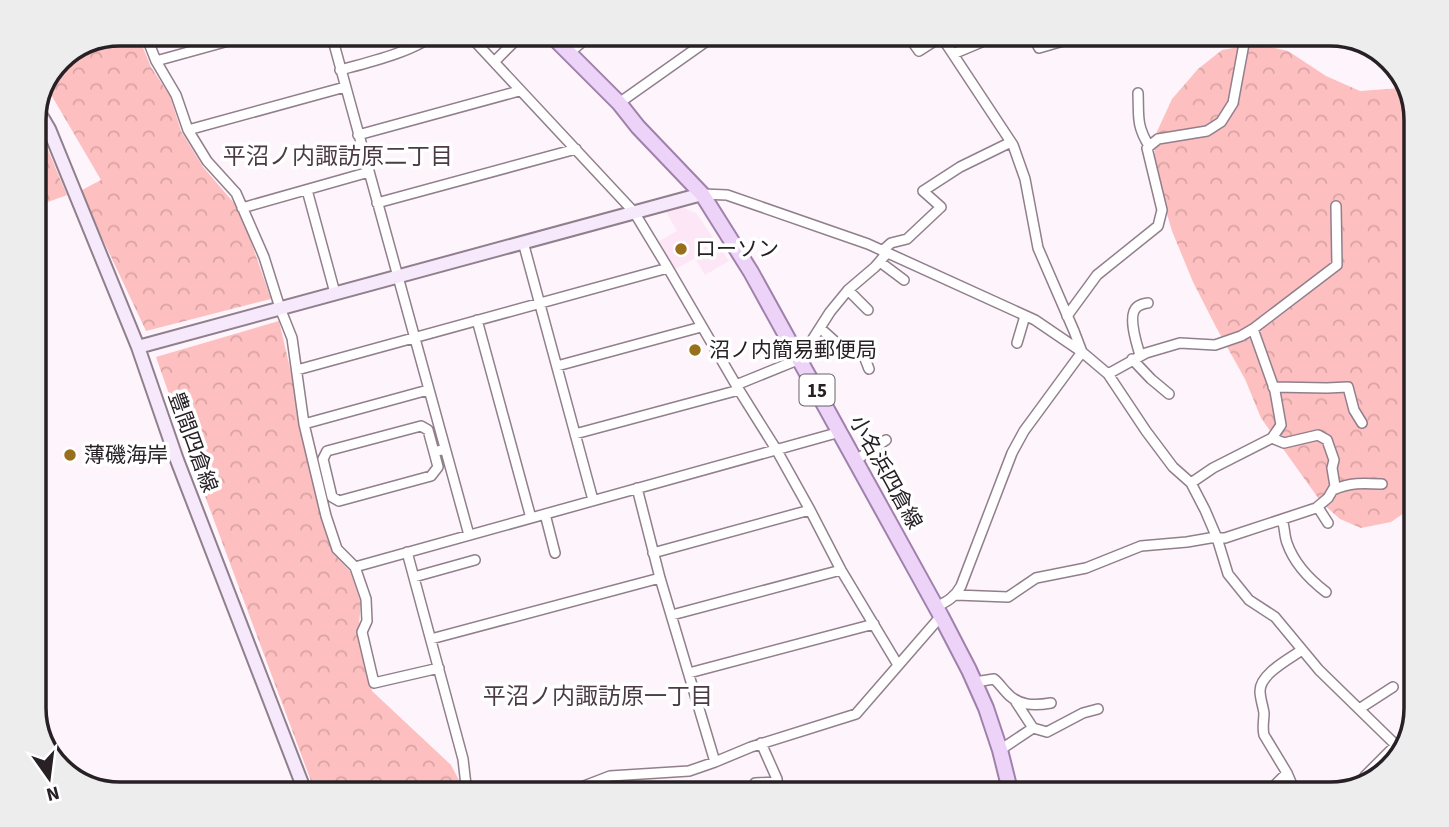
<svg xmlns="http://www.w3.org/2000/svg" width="1449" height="827" font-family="'Source Sans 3','Noto Sans JP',sans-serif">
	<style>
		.built { fill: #fde7f6 }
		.forest { fill: url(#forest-crowns) }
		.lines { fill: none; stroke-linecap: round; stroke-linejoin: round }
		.street-casing { stroke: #917f8c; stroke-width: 12 }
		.secondary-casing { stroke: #917f8c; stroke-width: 16 }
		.primary-casing { stroke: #a081ac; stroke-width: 18 }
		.street { stroke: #fff; stroke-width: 9 }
		.secondary { stroke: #f6e9fc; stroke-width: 12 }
		.primary { stroke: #edd3f8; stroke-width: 14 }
		.poi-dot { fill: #986f1b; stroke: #fff; stroke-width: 2.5 }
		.labels { text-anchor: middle; stroke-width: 7; stroke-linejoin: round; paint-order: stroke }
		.shield { fill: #fff; stroke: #686366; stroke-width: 2 }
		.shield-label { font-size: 19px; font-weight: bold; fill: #272025 }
		.poi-label { font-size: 21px; fill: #272025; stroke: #fff; text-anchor: start }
		.street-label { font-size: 21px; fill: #272025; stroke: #fff }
		.neighbourhood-label { font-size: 23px; fill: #4c3b47; stroke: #fff }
		.rim { fill: none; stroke: #272025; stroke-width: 3.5 }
	</style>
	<defs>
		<pattern id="forest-crowns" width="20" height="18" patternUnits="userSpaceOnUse" patternTransform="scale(1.75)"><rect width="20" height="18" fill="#fdbfbf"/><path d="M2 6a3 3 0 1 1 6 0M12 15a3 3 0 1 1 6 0" fill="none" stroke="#d9a4a4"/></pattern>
	</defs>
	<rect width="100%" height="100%" fill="#fdf5fb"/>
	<path class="built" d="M676,205l20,8 33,48 -24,14 -10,-17 -23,13 -16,-28 21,-12 -13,-23z"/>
	<path class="forest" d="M119,33h18l14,34 19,29 11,35 22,36 37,43 31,89 -125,32 -66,-140 21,-11 -55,-94 13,-28z
		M1256,44l32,7 38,25 34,15 41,-3 5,-3 10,29v391l-25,17 -30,6 -21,-9 -19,-17 -60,-84 -16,-39 -29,-52 -23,-45 -21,-51 -18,-61 1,-34 17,-37 26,-30 24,-19z
		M33,120l6,9 28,66 -19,7 -15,-20z
		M279,321l54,232 17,18 11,32 -3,32 14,56 79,74 9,17 2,12h-150l-1,-13 -109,-293 -46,-131z"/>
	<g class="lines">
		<defs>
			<path id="street" d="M145,33l11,28 20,34 12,35 19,31 29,32 28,64 16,51 12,30 12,86 22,92 11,33 18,18 11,32 1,22 -5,11 12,51 65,-15
				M195,33l4,16
				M331,33l138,502
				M467,33l167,179 34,56 71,122 37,59 34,61 31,60 57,95
				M906,33l13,18 22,-14
				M1031,33l8,15 52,-15
				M569,53l24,-20
				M953,54l50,-21
				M156,61l101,-28
				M495,61l28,-28
				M340,70c26,-7 77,-19 95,-37
				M1138,93c1,23 -2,32 11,53
				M619,103l99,-70
				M188,130l157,-43
				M358,135l161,-44
				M307,190l28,103
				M702,194l25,1 141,49 167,76 47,32 26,22 38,57 27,36 18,16 14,27 12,28 11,36 21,26 26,17 44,53 84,82
				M377,203l199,-54
				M242,208l127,-36
				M523,242l70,258
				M882,251l9,-8 16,-4 34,-32 -18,-16 37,-24 47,-23 3,-3
				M880,262l24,18
				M848,290l20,20
				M1067,316l30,-41 61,-49 4,-16 -15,-62 11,-9 49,-8 14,-9 12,-19 13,-70
				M477,320l54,198
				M820,328l19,17c20,-6 24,8 30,24
				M1017,343l8,-27
				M1140,355c-3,-10 -13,-40 -3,-48 2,-2 8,-4 11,-4
				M1132,359l19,20 18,15
				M557,366l144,-39
				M297,370l371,-102
				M1108,374l38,-21 34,-10 35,2 26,-9 12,-7 84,-64 -1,-59
				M736,385l64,-26 30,-47 18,-22 27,-23 12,-14
				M1273,387l54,1 21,-1 6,23 8,13
				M304,424l124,-34
				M575,434l164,-44
				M434,452l4,15 -7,9 -92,25 -7,-4 -9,-38 4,-8 94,-25 7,4 6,22 11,-3
				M856,460l30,-20
				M1191,483l22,-15 59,-30 9,-13 -6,-34 -22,-62
				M637,488l23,90 55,184
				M1333,490c17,-8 31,-7 49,-6
				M1316,508l3,1 9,14
				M545,514l10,39
				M1282,520c3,7 2,15 5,23 7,20 22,36 39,49
				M407,552l56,207 4,35
				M653,553l157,-43
				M355,567l485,-135
				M414,577l61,-17
				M956,595l52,2 28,-19 50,-10 55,-22 46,-4 23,-4h15l91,-30 12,-10 7,-12 -3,-18 2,-8 -7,-20 -9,-5 -34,8 -12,-5
				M936,607c12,-6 19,-10 25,-21l51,-133 12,-22 58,-79 -8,-21 -36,-83 -13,-69 -12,-34 -74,-112
				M672,615l169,-45
				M431,639l229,-61
				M689,673l185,-49
				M975,682l19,-3c5,4 8,9 12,13 12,14 28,14 45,11
				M1016,702l17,26
				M1359,709l34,-22
				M761,743l16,36 1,15
				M1000,750l33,-22 14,4 36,-19 15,-4
				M1365,776l31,-31
				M755,783l22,-1
				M563,794l47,-18 79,-5 26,-9 36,-15 105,-33 85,-98
				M1257,794l17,-8 13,-13
				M1296,794l-9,-21 -23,-38c-2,-8 0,-14 0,-22 -1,-7 -4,-15 -4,-22 0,-17 29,-32 42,-41"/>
			<path id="secondary" d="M36,107l13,22 89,218 39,113 129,334
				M138,347l564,-153"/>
			<path id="primary" d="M549,33l70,70 19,24 64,67 49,78 190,344 28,54 17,38 14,42 11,44"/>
		</defs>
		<use href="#street" class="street-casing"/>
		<use href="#secondary" class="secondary-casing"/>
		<use href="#primary" class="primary-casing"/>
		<use href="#street" class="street"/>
		<use href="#secondary" class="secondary"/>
		<use href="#primary" class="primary"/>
	</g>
	<g class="poi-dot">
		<circle cx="681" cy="249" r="7"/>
		<circle cx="695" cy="350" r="7"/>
		<circle cx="70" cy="455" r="7"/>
	</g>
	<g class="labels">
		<rect class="shield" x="799.5" y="374.5" width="35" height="31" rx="5"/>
		<g class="shield-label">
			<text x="817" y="397">15</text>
		</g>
		<g class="poi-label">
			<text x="695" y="256">ローソン</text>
			<text x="709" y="357">沼ノ内簡易郵便局</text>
			<text x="84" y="462">薄磯海岸</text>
		</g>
		<g class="street-label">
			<text transform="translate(193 442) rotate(70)" y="7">豊間四倉線</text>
			<text transform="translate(886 472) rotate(61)" y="7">小名浜四倉線</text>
		</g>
		<g class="neighbourhood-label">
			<text x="338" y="164">平沼ノ内諏訪原二丁目</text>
			<text x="598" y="704">平沼ノ内諏訪原一丁目</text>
		</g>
	</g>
	<path d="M0 0H1449V827H0ZM120 46H1330A74 74 0 0 1 1404 120V708A74 74 0 0 1 1330 782H120A74 74 0 0 1 46 708V120A74 74 0 0 1 120 46Z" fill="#eeedee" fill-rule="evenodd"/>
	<path class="rim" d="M120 46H1330A74 74 0 0 1 1404 120V708A74 74 0 0 1 1330 782H120A74 74 0 0 1 46 708V120A74 74 0 0 1 120 46Z"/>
	<g transform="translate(49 778) rotate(166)" stroke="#ffffff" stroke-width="5" paint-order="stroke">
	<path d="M0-5L12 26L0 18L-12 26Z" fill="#272025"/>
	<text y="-10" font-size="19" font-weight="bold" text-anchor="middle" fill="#272025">N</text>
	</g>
</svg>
